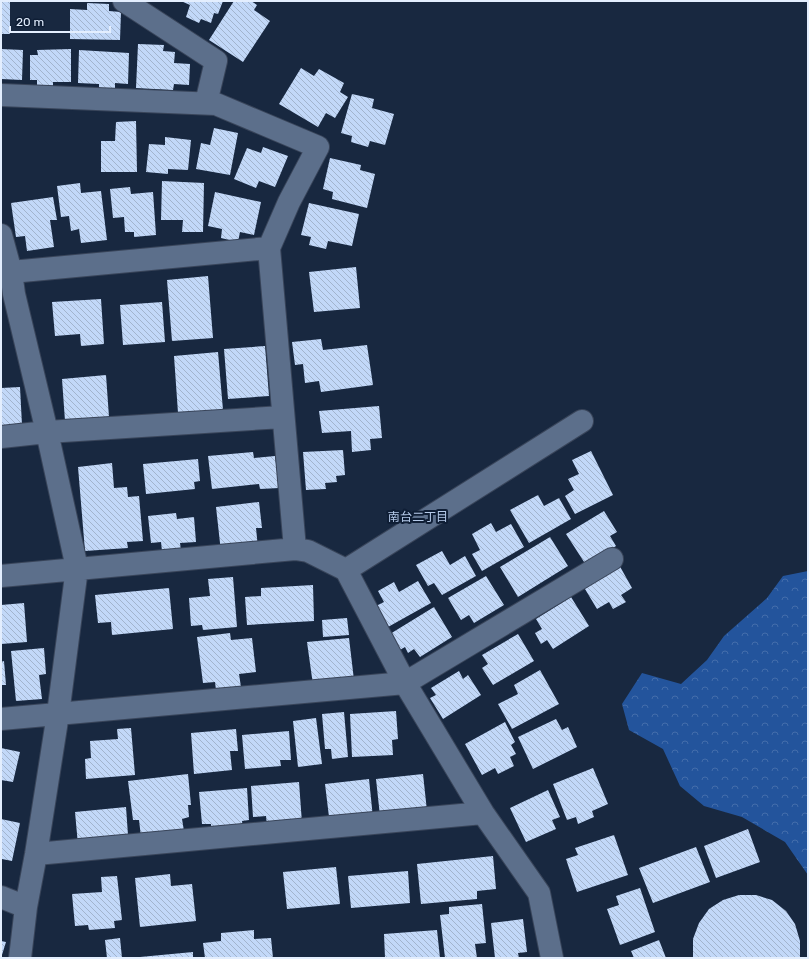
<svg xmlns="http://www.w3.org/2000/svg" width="809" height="959" font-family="Rubik,'Noto Sans JP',sans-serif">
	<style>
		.forest { fill: url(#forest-crowns) }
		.building { fill: url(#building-back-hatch) }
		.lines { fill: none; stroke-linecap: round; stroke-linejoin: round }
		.minor-casing { stroke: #39455a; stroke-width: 24 }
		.minor { stroke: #5c6f8b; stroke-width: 22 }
		.labels { text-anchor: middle; stroke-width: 4; stroke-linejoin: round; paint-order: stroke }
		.neighbourhood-label { font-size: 12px; fill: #b5cae9; stroke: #0f1e35 }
	</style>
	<defs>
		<pattern id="forest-crowns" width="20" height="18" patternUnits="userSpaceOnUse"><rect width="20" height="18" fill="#23549c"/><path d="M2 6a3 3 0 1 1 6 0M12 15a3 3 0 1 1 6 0" fill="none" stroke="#436dab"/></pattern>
		<pattern id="building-back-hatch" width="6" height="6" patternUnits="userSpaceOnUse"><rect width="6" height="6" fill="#c2d8f8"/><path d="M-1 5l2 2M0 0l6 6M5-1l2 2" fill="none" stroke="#a2b4cd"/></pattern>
	</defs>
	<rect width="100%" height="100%" fill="#182840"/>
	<path class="forest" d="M808,571v304l-23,-33 -43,-25 -38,-11 -24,-20 -17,-37 -34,-19 -7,-26 20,-31 39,11 26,-24 17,-24 43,-38 16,-22z"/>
	<path class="building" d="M1,1h9v33h-9z
		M181,1h42l-5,13 -4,-1 -3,10 -10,-4 -2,4 -13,-6 4,-12z
		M234,1h17l6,4 -3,5 16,11 -27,41 -34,-22z
		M87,3l22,1v7l12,1 -1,28 -50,-1v-30l17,1z
		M138,44l26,1 -1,6 12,1 -1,11 16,1 -1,21 -15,-1 -1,6 -37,-2z
		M1,49l22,1 -1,30 -21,-1z
		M71,49v33h-18v4h-16v-6h-7v-25h8l-1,-5z
		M79,50l50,3 -1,31 -13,-1v6l-16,-1v-4l-21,-1z
		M301,68l13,8 5,-7 25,14 -4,9 8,5 -13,21 -9,-5 -8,14 -39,-23z
		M352,94l22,5 -2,9 22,6 -9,31 -15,-4 -2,6 -17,-5 1,-6 -11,-3z
		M136,121l1,51h-36v-31h14l1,-19z
		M214,128l24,5 -8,42 -34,-6 5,-26 9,2z
		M165,137l26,3 -3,30 -20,-1v5l-22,-2 3,-28 16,1z
		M263,147l25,9 -13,31 -16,-6 -3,7 -22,-9 13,-31 14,5z
		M330,158l31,7 -1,5 15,4 -8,34 -35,-9 1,-7 -10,-3z
		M162,181l42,2 -1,49h-21l1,-12h-22z
		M80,183l1,10 20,-2 6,49 -26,3 -2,-14 -8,2 -2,-15 -8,1 -4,-31z
		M130,187l1,7 22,-2 3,43 -22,2v-5h-9l-1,-15 -11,1 -3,-29z
		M215,192l46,10 -7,33 -14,-3 -2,10 -17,-4 1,-9 -14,-3z
		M53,197l4,23h-7l4,27 -27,4 -2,-15 -9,1 -5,-34z
		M309,203l50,11 -7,32 -24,-5 -2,8 -17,-4 2,-8 -10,-2z
		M356,267l4,41 -46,4 -5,-40z
		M208,276l5,62 -41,3 -5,-61z
		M101,299l3,45 -23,2 -1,-12 -25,2 -3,-34z
		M162,302l3,40 -42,3 -3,-40z
		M321,339l2,11 44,-5 6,40 -52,7 -2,-11 -14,2 -2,-19 -8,1 -3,-23z
		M265,346l4,50 -41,3 -4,-50z
		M218,352l5,58 -45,3 -4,-57z
		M106,375l3,42 -44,4 -3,-42z
		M20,387l2,38 -21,1v-38z
		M379,406l3,32 -12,1 1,11 -19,2 -1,-21 -29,2 -3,-22z
		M343,450l2,25 -9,1 1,6 -12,1 1,6 -20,1 -3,-38z
		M591,451l22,44 -38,19 -10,-18 9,-6 -6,-11 11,-5 -7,-14z
		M253,452l1,6 21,-2 4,32 -19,1 -1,-5 -47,5 -4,-33z
		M198,459l2,22 -6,1 1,7 -49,5 -3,-30z
		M112,463l2,25 13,-1 1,10 11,-1 4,45 -16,1 1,6 -43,3 -7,-84z
		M538,495l6,11 15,-8 12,21 -42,24 -19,-33z
		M259,502l3,26h-6l2,20 -37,4 -5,-45z
		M604,511l13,21 -7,4 6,10 -30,19 -20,-31z
		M176,513l1,6 17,-2 2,25 -16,1 1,7 -19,1 -1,-9 -10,1 -3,-27z
		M491,523l5,9 15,-8 13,23 -42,24 -10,-17 8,-4 -8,-16z
		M550,537l18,29 -50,31 -18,-30z
		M442,551l8,14 15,-9 11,20 -34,19 -8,-12 -6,3 -12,-21z
		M618,563l14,25 -11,7 5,7 -13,7 -4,-7 -12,7 -15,-25z
		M486,576l18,29 -30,18 -5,-8 -8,5 -13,-22z
		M233,577l4,50 -34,3 -1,-5 -11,1 -2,-28 21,-2 -2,-17z
		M418,581l13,22 -43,24 -12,-21 8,-4 -6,-11 16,-9 5,10z
		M313,585l1,36 -67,4 -2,-28 16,-1v-8z
		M169,588l4,41 -61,6 -1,-13 -13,1 -3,-28z
		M571,597l18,29 -36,23 -6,-9 -6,4 -6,-11 7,-4 -6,-10z
		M24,603l3,39 -26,2v-39z
		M434,607l18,30 -32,20 -6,-8 -6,4 -3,-6 -5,3 -10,-16z
		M347,618l2,17 -26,2 -1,-17z
		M230,633l1,7 21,-2 4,34 -17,2 2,13 -25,3 -1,-8 -12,1 -6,-46z
		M518,634l16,27 -41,24 -11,-17 6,-4 -6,-9z
		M349,638l5,42 -41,5 -6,-43z
		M44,648l2,26 -7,1 3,24 -26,2 -5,-50z
		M4,661l2,24h-5v-23z
		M540,670l19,34 -47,25 -14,-25 20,-10 -4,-9z
		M459,671l4,8 5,-4 13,20 -38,24 -13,-21 6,-3 -5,-7z
		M396,711l2,28 -6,1 1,15 -41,2 -2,-43z
		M344,712l4,45 -16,2 -1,-10h-6l-3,-35z
		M316,718l6,46 -24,3 -5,-46z
		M556,719l6,11 6,-3 9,20 -44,22 -15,-32z
		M505,722l10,20 -4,3 5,9 -6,3 4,9 -16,8 -3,-6 -13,7 -17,-31z
		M131,728l4,47 -49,4 -1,-20 6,-1 -1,-17 28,-2 -1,-10z
		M236,729l2,22h-8l2,19 -38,4 -3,-41z
		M289,731l2,29h-11l1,6 -36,3 -3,-34z
		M1,748l19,4 -7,30 -12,-2z
		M593,768l15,36 -16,7 2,6 -16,7 -2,-7 -9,3 -14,-36z
		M188,774l3,31h-3l1,12 -7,2 2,12 -43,6 -2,-17h-6l-5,-39z
		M423,774l4,37 -47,5 -4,-37z
		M369,779l4,39 -44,-1 -4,-33z
		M299,782l3,41 -35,3 -1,-10 -13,1 -2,-31z
		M247,788l2,32 -7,1 1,7 -32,3v-7h-9l-3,-32z
		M548,790l12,27 -8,3 4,9 -30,13 -16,-34z
		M126,807l2,28 -16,1v6l-34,3 -3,-33z
		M1,819l19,4 -8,38 -10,-2 -1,3z
		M748,829l12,33 -44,16 -12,-32z
		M614,835l14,40 -51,17 -11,-33 12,-4 -3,-7z
		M696,847l14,35 -57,21 -14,-35z
		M493,856l3,33 -19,2v8l-56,5 -4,-40z
		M336,867l4,37 -53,5 -4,-37z
		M408,871l2,32 -59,5 -3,-32z
		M170,874l1,12 21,-2 4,37 -56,6 -5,-49z
		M117,876l5,44 -8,1 1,7 -26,2 -1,-5 -13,1 -3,-32 30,-2 -1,-15z
		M640,888l15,44 -35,13 -13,-36 12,-4 -3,-9z
		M739,895h17l16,5 14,11 9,13 5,17v17h-107v-19l6,-16 10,-14 14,-9z
		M482,904l4,39 -11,1 2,14h-32l-5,-43 9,-1v-7z
		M523,919l4,33 -9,1 1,5h-24l-4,-35z
		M254,930v9l17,-1 2,20h-68l-2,-15 18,-2v-8z
		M437,930l3,28h-55l-1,-24z
		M120,938l2,20h-15l-2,-18z
		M659,940l7,18h-32l-3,-7z
		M1,941l5,1 -5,16z
		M193,952v6h-53v-1z"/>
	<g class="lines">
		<defs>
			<path id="minor" d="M124,1l92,60 -10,42
				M1,95l215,9 102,43 -29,55 -20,46
				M1,235l10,37 3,22 33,138 30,136 -19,146 -22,140 -10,53 -6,51
				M11,272l258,-24 26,301
				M1,437l46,-5 236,-15
				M346,570l236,-149
				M1,576l294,-27 13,2 38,19 59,113 78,130 56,80 13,65
				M1,719l404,-36 207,-124
				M36,854l447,-41
				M1,897l25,10"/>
		</defs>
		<use href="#minor" class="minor-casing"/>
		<use href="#minor" class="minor"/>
	</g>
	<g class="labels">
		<g class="neighbourhood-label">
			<text x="418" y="521">南台二丁目</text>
		</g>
	</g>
	<rect width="809" height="959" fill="none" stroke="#e3eefe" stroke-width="4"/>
	<path d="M10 26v6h100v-6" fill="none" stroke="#e3eefe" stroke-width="2"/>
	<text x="16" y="26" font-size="12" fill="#e3eefe" stroke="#0f1e35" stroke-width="3" paint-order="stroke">20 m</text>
</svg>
